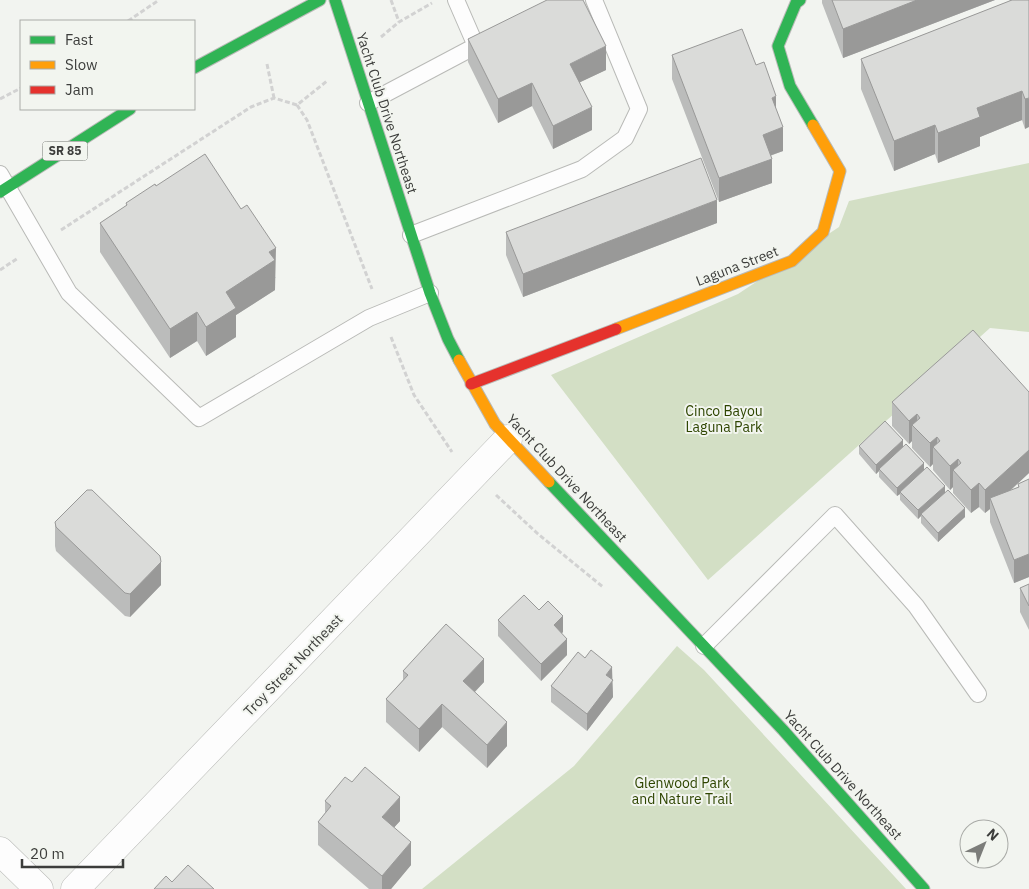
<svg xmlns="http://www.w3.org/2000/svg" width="1029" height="889" font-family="'IBM Plex Sans',sans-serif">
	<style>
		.green { fill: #d3dfc5 }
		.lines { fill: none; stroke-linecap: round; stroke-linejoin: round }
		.lane-casing { stroke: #b9bab7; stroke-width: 18 }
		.street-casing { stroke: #b9bab7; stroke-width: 29 }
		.fast-casing { stroke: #b9bab7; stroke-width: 13 }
		.slow-casing { stroke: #b9bab7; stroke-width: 13 }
		.jam-casing { stroke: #b9bab7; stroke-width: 13 }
		.path { stroke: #d2d2d2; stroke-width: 3; stroke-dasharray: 5 2.5; stroke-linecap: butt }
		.lane { stroke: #fdfdfd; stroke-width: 16 }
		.street { stroke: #fdfdfd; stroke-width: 28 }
		.fast { stroke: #30b455; stroke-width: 11 }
		.slow { stroke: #ff9f0a; stroke-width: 11 }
		.jam { stroke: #e5322d; stroke-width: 11 }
		.wall { fill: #bbbcbb }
		.shaded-wall { fill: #999998 }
		.building { fill: #dadbd9; stroke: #999998 }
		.labels { text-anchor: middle; stroke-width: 4; stroke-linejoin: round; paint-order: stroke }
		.shield { fill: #f2f5ef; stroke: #737471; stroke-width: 1 }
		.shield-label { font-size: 12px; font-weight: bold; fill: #3c3d3b }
		.street-label { font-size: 14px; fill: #3c3d3b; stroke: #f2f5ef }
		.park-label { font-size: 14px; fill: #2e4500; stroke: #f2f5ef }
	</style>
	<rect width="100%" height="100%" fill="#f2f4f0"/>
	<path class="green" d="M1029,163v169l-39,-4 -282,252 -157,-205 187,-81 101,-67 10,-26z
		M677,646l27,24 202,219h-484l152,-123z"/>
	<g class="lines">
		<defs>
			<path id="lane" d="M456,0l20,46
				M368,103l119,-63
				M0,174l69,119 130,125 170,-100 61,-25
				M411,235l171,-66 43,-31 14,-29 -45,-109
				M704,646l131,-131 81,91 62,88"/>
			<path id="street" d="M0,851l39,38
				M75,889l433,-450"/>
			<path id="fast" d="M335,0l95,293 18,46 11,21
				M800,0l-4,3 -18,43 12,40 23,39
				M194,68l126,-68
				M0,192l130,-83
				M549,482l234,248 141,159"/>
			<path id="slow" d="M616,329l176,-68 31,-29 17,-61 -27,-46
				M459,360l36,64 54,58"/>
			<path id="jam" d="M471,384l145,-55"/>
		</defs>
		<use href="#lane" class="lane-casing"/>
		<use href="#street" class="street-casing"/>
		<use href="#fast" class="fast-casing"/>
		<use href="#slow" class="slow-casing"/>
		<use href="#jam" class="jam-casing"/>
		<path class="path" d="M391,0l8,22
			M128,21l31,-21
			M381,37l18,-15 33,-19
			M267,64l7,34
			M0,99l21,-11
			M297,105l10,15 65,169
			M61,230l190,-123 23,-9 23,7 30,-24
			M0,270l18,-12
			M391,337l23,58 38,57
			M496,495l42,39 65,53"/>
		<use href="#lane" class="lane"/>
		<use href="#street" class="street"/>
		<use href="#fast" class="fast"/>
		<use href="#slow" class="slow"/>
		<use href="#jam" class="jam"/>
	</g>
	<path class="wall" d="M822,0h173l-152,58 -21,-55z
		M1009,0h20l-4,129 -3,-9 -42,17v9l-42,17 -3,-9 -41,17 -33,-82v-30l149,-58z
		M468,39l138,31 -26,12 12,48 -39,19 -21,-43 -34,17 -30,-61z
		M672,55l84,10 27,86 -13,5 2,27 -53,19 -47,-123z
		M156,186l120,92h-1v12l-39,25v22l-30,19 -9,-15 -27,17 -70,-106v-29l26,-17v-3z
		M717,223l-194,74 -17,-42v-23z
		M1029,392v81l-19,18 8,-4v-3l11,-5v98l-15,6 -24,-61v-13l-5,4 -6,-6 -8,6 -18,-20v-6l-3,3 -17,-20v-6l-3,3 -18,-19v-7l-3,3 -17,-18v-24z
		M859,446l44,1 42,45 20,25 -27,25 -17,-19v-7l-3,3 -18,-19v-6l-3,2 -18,-19v-6l-3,3 -17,-20z
		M55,522l106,63 -31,32 -5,-1 -69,-65 -1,-5z
		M1029,584v46l-9,-18v-24z
		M498,620l65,12 -1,1 5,22 -26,26 -43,-45z
		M403,671l81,11 -9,10 32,54 -20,22 -45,-41 -23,25 -33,-30v-23l17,-19z
		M612,680l1,17 -26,34 -36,-29v-16z
		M325,801l75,20 -6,6 17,38 -20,24h-22l-51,-44v-23l7,-9z"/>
	<path class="shaded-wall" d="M917,0h78l-152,58v-29z
		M606,46v24l-36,17v-23z
		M532,83v23l-34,17v-24z
		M1022,91v29l-42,17v9l-42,17v-30l39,-25z
		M776,96v24l-4,-22z
		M1029,98v29l-4,2v-30z
		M592,107v23l-39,19v-23z
		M935,125v29l-41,17v-30z
		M783,127v24l-20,7v-23z
		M772,159v24l-53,19v-24z
		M717,200v23l-194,74v-23z
		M276,248l-1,42 -39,25v22l-30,19v-29l20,-35 43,-40z
		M197,312v29l-27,17v-29z
		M917,414v15l-5,-4v16l-3,3v-23z
		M937,437v14l-4,-4v17l-3,3v-24z
		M903,440v9l-24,20v2l-3,3v-9z
		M1029,450v23l-36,33 -3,-8v11l-5,4v-23z
		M958,459v16l-5,-5v17l-3,3v-24z
		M924,463v8l-24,21v2l-3,2v-8z
		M979,483v24l-8,6v-23z
		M945,486v8l-24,20v2l-3,3v-9z
		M965,508v9l-27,25v-9z
		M1029,554v23l-15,6v-23z
		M161,562v23l-31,32v-23z
		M563,616v16l-9,9v-16z
		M567,639v16l-26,26v-17z
		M484,659v23l-21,22v-23z
		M612,667l1,30 -26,34v-17l19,-39z
		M442,704v23l-23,25v-23z
		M507,722v24l-20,22v-23z
		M400,797v24l-18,20v-24z
		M411,842v23l-20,24h-9v-13z"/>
	<path class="building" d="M547,0h36l23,46 -36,18 22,43 -39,19 -21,-43 -34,16 -30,-60z
		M832,0h85l-74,29z
		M1012,0h17v98l-4,1 -3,-8 -45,17 3,9 -42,16 -3,-8 -41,16 -33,-82z
		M742,29l14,36 8,-3 12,34 -4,2 11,29 -20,8 9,24 -53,19 -47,-123z
		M205,154l36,55 6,-4 29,43 -7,4 6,8 -49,32 10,16 -30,19 -9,-15 -27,17 -70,-106 27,-18 -1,-2 29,-19 1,2z
		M701,158l16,42 -194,74 -17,-42z
		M973,330l56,62v58l-44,40 -6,-7 -8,7 -18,-20 8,-7 -3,-4 -8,7 -17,-19 7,-6 -3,-4 -7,6 -18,-18 8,-7 -3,-4 -8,7 -17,-19z
		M885,421l18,19 -27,25 -17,-19z
		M906,444l18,19 -27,25 -18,-19z
		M927,467l18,19 -27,24 -18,-18z
		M1029,479v75l-15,6 -24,-62 29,-11 -1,-3z
		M87,490h5l68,66 1,6 -31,32 -5,-1 -69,-66 -1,-5z
		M948,490l17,18 -27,25 -17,-19z
		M1029,584v22l-9,-18z
		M524,595l15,15 9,-9 15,15 -9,9 13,14 -26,25 -43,-44z
		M446,624l38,35 -21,22 44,41 -20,23 -45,-41 -23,25 -33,-30 22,-24 -5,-4z
		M591,650l21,17 -6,8 7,5 -26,34 -36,-28 27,-34 7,6z
		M365,767l35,30 -18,20 29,25 -29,34 -64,-54 13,-16 -6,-5 20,-24 7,5z
		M188,865l26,24h-60l12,-13 6,6z"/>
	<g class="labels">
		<rect class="shield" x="42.5" y="141.5" width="45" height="19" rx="4"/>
		<g class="shield-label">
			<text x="65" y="155">SR 85</text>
		</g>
		<g class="street-label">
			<text transform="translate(387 113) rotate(72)" y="5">Yacht Club Drive Northeast</text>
			<text transform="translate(737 266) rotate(-21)" y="5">Laguna Street</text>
			<text transform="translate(567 478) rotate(47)" y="5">Yacht Club Drive Northeast</text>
			<text transform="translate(293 665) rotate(-46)" y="5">Troy Street Northeast</text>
			<text transform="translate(843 775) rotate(48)" y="5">Yacht Club Drive Northeast</text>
		</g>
		<g class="park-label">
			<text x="724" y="416">Cinco Bayou<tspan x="724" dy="16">Laguna Park</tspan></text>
			<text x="682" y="788">Glenwood Park<tspan x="682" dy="16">and Nature Trail</tspan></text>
		</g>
	</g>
	<rect x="20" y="20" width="175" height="90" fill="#f2f5ef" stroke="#a9aba7"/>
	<rect x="30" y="36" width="25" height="8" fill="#30b455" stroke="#a9aba7"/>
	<text x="65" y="45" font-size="15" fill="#3c3d3b">Fast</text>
	<rect x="30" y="61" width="25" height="8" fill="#ff9f0a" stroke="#a9aba7"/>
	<text x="65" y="70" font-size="15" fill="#3c3d3b">Slow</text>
	<rect x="30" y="86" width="25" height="8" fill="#e5322d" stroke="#a9aba7"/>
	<text x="65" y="95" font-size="15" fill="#3c3d3b">Jam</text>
	<g transform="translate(984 844) rotate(43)"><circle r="24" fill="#f2f5ef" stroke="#a9aba7"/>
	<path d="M0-4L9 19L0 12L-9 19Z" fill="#7c7d7a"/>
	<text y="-8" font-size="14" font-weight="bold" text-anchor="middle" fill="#3c3d3b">N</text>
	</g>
	<path d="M22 859v8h101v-8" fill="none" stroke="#3c3d3b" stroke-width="2.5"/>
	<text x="30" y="859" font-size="15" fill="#3c3d3b" stroke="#f2f5ef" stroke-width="4" paint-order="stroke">20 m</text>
</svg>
